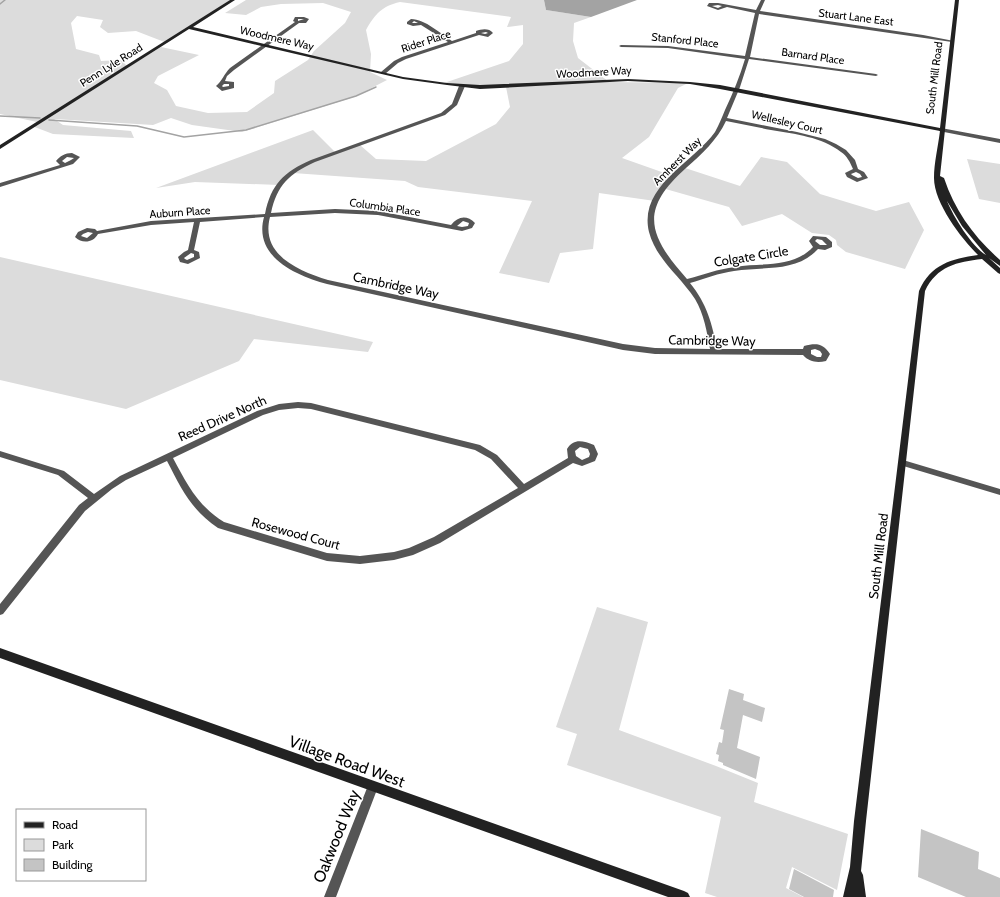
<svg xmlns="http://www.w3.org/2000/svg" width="1000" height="897" font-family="Cabin,sans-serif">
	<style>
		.green { fill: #dcdcdc }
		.water { fill: #a3a3a3 }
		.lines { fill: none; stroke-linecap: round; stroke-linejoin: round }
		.stream { stroke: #a3a3a3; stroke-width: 1.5 }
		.building { fill: #c4c4c4 }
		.street { fill: #555; fill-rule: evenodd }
		.secondary { fill: #222; fill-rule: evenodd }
		.labels { text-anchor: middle; stroke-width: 3; stroke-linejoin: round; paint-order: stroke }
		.far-street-label { font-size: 11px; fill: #000; stroke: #fff }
		.street-label { font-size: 13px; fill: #000; stroke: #fff }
		.near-street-label { font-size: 16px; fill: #000; stroke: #fff }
	</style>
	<rect width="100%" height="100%" fill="#fff"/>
	<path class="green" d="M0,0h230l-63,43 -31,-12 -28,2 -8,-6 3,-7 -26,-4 -6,7 5,26 23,6 2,6 20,-1 7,7 33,-20 38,8 -41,21 -4,7 13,7 9,16 32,7 39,-1 27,-19 1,-12 33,-21 6,-9 31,-28 6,-11 -28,-9 -42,1 -20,3 -15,8 -21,-2 21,-13h298l2,10 45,7 -17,6 -1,18 5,17 31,24 79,1 -10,5 -29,49 -27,21 51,18 9,-9 58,19 21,-29 26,5 33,32 56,17 33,-9 15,28 -19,39 -59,-17 -9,-7 -1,-5 -7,-5 -17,-2 -30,-19 -40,12 -13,-19 -67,-19 -7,13 -56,-8 -6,56 -33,4 -11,30 -50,-10 33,-72 -114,-14 -13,-6 -112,-8 -14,12 -84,-3 -39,6 157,-58 22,22 25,-7 16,14 50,2 70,-37 14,-17 -4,-20 -65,-3 68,-23 14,-17v-19l-16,2 4,-10 -111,-15c-18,4 -25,12 -34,28l5,24 -1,18 17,8 -33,17 -112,35 -50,-7 -21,-7 -18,7 -99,-6 9,6 68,6 3,7 -81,-4 -21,-8 5,-4 -37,-8z
		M967,159l33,5v39l-21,-4z
		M0,257l373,85 -5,10 -114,-13 -15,22 -113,48 -126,-29z
		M597,607l51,15 -29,108 97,36 42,17 -4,19 94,32 -11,56 -45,-23 -6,21 17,9h-86l-12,-4 16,-76 -154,-52 10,-31 -21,-7z"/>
	<path class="water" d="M544,0h93l-46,17 -45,-7z"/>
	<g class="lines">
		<path class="stream" d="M0,4l5,-4
			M0,116l40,2
			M49,120l88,6 47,11 62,-7 110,-34 20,-9"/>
	</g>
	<path class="building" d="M729,689l15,5 -1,6 22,8 -3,14 -19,-7 -6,33 23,9 -4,22 -33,-14v-2l-5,-2 1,-6 -3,-1 3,-12 3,1 2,-13 -4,-1z
		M921,829l58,23 -1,17 22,9v19h-34l-48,-20z
		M794,869l40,21 -1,7h-29l-15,-8z"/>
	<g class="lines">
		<path class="street" d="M761,0h4l-5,11 163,24 31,6 -2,1 -193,-28 -9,43 126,17 2,1 -2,1 -127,-17 -9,28 -13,31 70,14 28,7 11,5 10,6 9,10 3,9 6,3 4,6 -11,4 -10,-5 -2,-4 8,-4c-3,-7 -6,-13 -12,-17 -19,-15 -46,-18 -70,-22 -15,-3 -30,-6 -45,-9 -9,19 -24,33 -40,47 -47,42 -38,67 1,111 16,-4 31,-10 48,-12 27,-5 57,2 78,-20l-4,-6 4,-5 13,1 6,5v5l-7,3 -7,-1c-22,24 -54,17 -84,22 -15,2 -30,8 -44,12 17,21 22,40 27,66h86l1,-3c12,-3 19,-3 26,8l-4,7c-9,2 -17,1 -23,-6l-148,-1 -32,-4 -296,-66c-30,-8 -74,-27 -63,-67l-64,5 -6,28 5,2 1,6 -12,6 -8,-2 -2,-5 6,-5 4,-2 6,-28 -43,3 -53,9c-5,9 -16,10 -23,3l3,-5 9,-4 8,1 2,2 54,-10 114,-7c6,-30 19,-42 46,-54l130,-47 11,-9 7,-18 3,-2 3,2 -8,19 -12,10 -130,47c-26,12 -38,23 -44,51l64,-4 43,2 73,14c7,-9 16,-10 24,-2l-3,5 -10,3 -84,-16 -43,-2 -65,4c-10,38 29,54 58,63l295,64 32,4 55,1c-3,-17 -6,-35 -15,-50 -15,-23 -39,-40 -46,-67 -11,-46 44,-69 66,-100 4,-7 7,-15 10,-22 8,-17 15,-34 20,-51l-77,-11 -47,-1 -2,-1 2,-1 47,1 77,10 10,-43 -28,-6 -9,3 -11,-4 2,-3h9l38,7zM718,5l4,1 -4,2 -6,-2zM856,172l4,2 2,3 -4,1 -6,-3 -1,-1zM463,221l6,2 -1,3 -6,1 -5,-1zM88,232l5,1 -6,5 -6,-2 2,-2zM817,239l5,1 5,5h-7l-5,-4zM191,253l3,1v3l-7,3 -2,-1 -1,-1zM815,349l5,2 2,3 -1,3h-4l-6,-3v-4z
			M295,17h9l5,2 -3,4h-7l-65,47 -7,6 -2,5 9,1v6l-12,3 -6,-5c6,-5 8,-12 14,-18l65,-46 -2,-1zM298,19h6l-6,2zM224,84h5v2l-6,1 -1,-1z
			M411,19c14,0 30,15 41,22l24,-8v-2c6,-2 13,-3 17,2l-5,4 -9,-2 -73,24 -8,4 -13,11h-4v-2l13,-11 8,-4 46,-15 -27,-17 -8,1 -6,-2v-2zM414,21l4,2h-6zM486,32l2,1 -3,1 -4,-1z
			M941,128l59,11v4l-61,-12v-2z
			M72,153l8,4 -7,7 -73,23v-4l60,-18 -4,-4c4,-5 9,-8 16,-8zM67,157l7,1 -3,2 -6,3 -3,-2z
			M298,402l13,1 169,42 17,10 27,29 44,-26 -1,-9c7,-11 16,-8 27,-4l4,9 -3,7 -13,5 -9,-3 -133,80 -27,12 -19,5 -34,4 -33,-3 -109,-33c-27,-18 -37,-40 -51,-67l-41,19 -14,9 -27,22 -82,103 -3,1v-11l79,-99 9,-7 -30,-23 -58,-18v-6l64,20 30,23 26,-18 137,-65 22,-7zM298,408l13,1 164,41 16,9 27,29 -84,49 -25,11 -15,4 -34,4 -33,-3 -103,-31c-27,-17 -37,-38 -51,-64l90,-43 16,-5zM580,447l8,2 2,5 -1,3 -7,3 -6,-4 -1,-5z
			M903,460l97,29v6l-100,-30 -1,-2 1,-2z
			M373,782l4,1 1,4 -42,110h-12l45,-114z"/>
		<path class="secondary" d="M230,0h5l-42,27 210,50 44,6 33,2 148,-6 62,3 30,3 220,43 15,-128h4l-19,176 4,2c11,33 30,59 56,82v6l-11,-8 11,10v6l-2,-1 -16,-14c-25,3 -45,7 -57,32l-59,530 -5,50 2,4 3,22h-23l7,-30 4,-46 65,-530c12,-27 32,-32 59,-36 -17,-17 -44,-52 -44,-77 0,-15 4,-31 6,-47l-220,-42 -30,-5 -62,-3 -148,8 -33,-4 -44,-6 -214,-50 -189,120v-4zM947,201l15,25 24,29c-14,-8 -33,-39 -39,-54z
			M0,648l684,243 4,2 2,4h-22l-668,-239z"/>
	</g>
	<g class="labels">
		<g class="far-street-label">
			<text transform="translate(856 17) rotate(7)" y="4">Stuart Lane East</text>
			<text transform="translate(277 38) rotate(13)" y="4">Woodmere Way</text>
			<text transform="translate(685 40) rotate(6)" y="4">Stanford Place</text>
			<text transform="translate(426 41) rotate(-18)" y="4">Rider Place</text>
			<text transform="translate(813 56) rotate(8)" y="4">Barnard Place</text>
			<text transform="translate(111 65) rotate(-32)" y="4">Penn Lyle Road</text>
			<text transform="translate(594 72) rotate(-3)" y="4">Woodmere Way</text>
			<text transform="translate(934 78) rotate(-83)" y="4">South Mill Road</text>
			<text transform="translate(787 122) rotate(13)" y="4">Wellesley Court</text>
			<text transform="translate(677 161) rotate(-45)" y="4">Amherst Way</text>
			<text transform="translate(385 207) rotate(8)" y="4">Columbia Place</text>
			<text transform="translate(180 212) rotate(-4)" y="4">Auburn Place</text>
		</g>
		<g class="street-label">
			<text transform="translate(751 256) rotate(-9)" y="5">Colgate Circle</text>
			<text transform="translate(396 285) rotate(12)" y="5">Cambridge Way</text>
			<text transform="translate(712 340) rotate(1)" y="5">Cambridge Way</text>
			<text transform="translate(222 418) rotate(-24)" y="5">Reed Drive North</text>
			<text transform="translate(296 533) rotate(15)" y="5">Rosewood Court</text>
			<text transform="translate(878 556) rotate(-83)" y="5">South Mill Road</text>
		</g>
		<g class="near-street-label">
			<text transform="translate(347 761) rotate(20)" y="6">Village Road West</text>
			<text transform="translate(336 836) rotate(-68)" y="6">Oakwood Way</text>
		</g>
	</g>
	<rect x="16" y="809" width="130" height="72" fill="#ffffff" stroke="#999999"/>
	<rect x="24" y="822" width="20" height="6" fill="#222222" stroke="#999999"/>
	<text x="52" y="829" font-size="12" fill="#000000">Road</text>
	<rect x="24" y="839" width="20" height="12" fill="#dcdcdc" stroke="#999999"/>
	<text x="52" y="849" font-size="12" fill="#000000">Park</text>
	<rect x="24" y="859" width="20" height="12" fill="#c4c4c4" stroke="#999999"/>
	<text x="52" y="869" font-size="12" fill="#000000">Building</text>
</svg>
